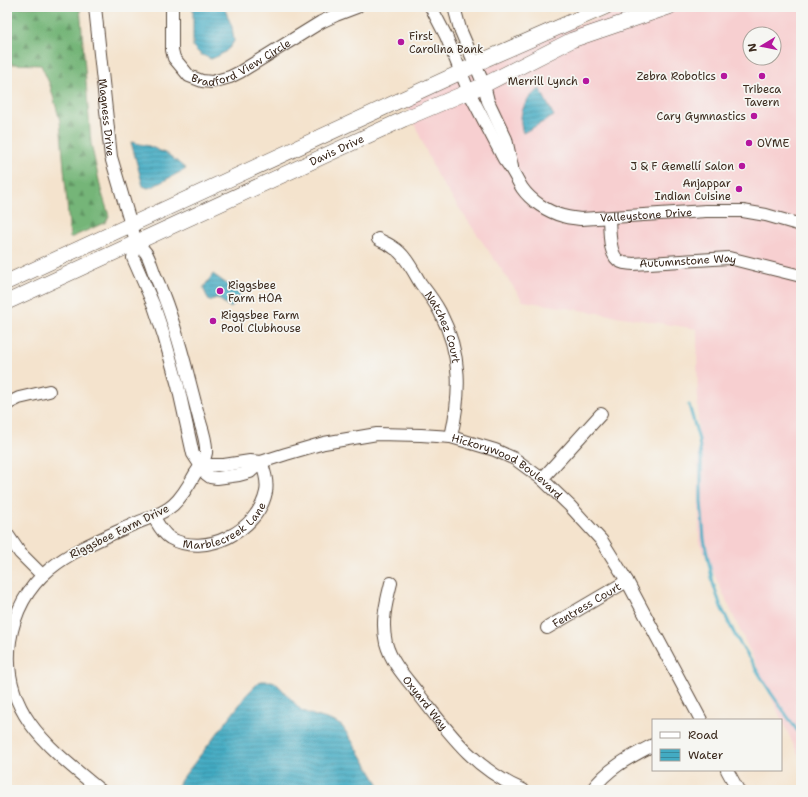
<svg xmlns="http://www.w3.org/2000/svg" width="808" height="797" font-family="'Shantell Sans',sans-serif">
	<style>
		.built { fill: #f7cfd0; fill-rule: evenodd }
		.forest { fill: url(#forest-firs); stroke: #58704b }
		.water { fill: url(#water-rules); stroke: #3f6a70 }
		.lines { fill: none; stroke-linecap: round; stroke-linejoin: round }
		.stream { stroke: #43abc3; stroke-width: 3 }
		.minor-casing { stroke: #574638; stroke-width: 14 }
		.major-casing { stroke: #574638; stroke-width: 16 }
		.minor { stroke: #fff; stroke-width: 12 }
		.major { stroke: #fff; stroke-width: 15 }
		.poi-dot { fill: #b5179e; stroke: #f6f6f2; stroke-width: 1.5 }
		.labels { text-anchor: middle; stroke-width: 3.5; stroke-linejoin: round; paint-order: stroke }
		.poi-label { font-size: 11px; fill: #3b2a1e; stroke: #f6f6f2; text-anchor: end }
		.street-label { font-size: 11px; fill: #3b2a1e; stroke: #f6f6f2 }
	</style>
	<defs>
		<pattern id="forest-firs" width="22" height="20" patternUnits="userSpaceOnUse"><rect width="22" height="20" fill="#74b578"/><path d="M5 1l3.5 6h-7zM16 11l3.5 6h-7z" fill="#609362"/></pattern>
		<pattern id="water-rules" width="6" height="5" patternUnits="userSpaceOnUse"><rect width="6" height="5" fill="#43abc3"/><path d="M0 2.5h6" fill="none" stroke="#398b9e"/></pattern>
	</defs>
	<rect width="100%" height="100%" fill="#f6f6f2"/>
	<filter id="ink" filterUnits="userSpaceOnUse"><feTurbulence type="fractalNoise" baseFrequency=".025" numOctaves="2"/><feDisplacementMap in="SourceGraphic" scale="8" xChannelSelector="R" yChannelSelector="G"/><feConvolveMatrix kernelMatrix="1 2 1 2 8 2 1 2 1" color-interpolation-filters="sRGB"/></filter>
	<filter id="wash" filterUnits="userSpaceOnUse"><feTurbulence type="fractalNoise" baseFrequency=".012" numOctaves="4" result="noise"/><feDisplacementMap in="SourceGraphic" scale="16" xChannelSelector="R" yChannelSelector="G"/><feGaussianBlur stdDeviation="0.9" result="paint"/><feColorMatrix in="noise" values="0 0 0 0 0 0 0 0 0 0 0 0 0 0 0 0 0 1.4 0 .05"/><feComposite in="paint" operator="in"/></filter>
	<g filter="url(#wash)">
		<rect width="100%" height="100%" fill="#f4e3cd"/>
		<path class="built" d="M636,7h165v754l-102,-219 -2,-213 -174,-28 -86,-125 -31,-72 167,-78zM750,34h24v24h-24z"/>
		<path class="forest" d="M7,7h73l11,136 10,47 8,26 -3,6 -36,16 -10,-117 -10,-36 -9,-20 -29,-1 -5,-6z"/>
		<path class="water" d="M193,7h31l8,20 2,14c-5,10 -13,14 -23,18l-11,-5 -7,-7z
			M540,89l14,27 -31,17c-6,-17 1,-35 17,-44z
			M131,142l18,4 20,9 17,14 -32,17 -6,2 -5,-2z
			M213,274l28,20 -10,14 -14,-10 -8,3 -6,-13z
			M260,681h12l6,4 23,25 12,5 20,6 9,5 14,21 26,43h-206l5,-10 59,-76 6,-9z"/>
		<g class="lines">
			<path class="stream" d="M689,405l10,35 2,18v43l3,38 9,44 8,24 15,30 35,56 30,43"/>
		</g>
	</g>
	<g filter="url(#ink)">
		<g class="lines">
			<defs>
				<g id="minor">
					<path id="s1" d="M95,7l16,150 25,85c3,4 7,7 10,11 4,6 6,15 9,22 13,29 22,59 30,89 5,19 10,39 15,58 3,9 7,21 6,31 -1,7 -7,15 -11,21 -6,11 -13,23 -22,31 -11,10 -28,14 -41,20 -58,26 -111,45 -122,116 -10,72 42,109 90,149"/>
					<path id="s2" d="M172,7v43l2,8 15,18 13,5 10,1 18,-5 10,-5 81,-50 15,-7 21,-8"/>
					<path id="s3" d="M431,7l15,29 23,56 35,67c8,9 12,19 18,29 9,13 26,24 41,28 6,2 12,2 18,3l125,-8h37l23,4 35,10"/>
					<path d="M454,7l6,22 24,56 4,16 18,38 6,28"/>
					<path id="s4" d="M609,218c1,12 -1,39 12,44 4,2 8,1 12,2l96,-6 72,18"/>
					<path id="s5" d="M378,239c5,3 11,5 16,9 12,7 20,25 27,36 7,9 14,18 19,28 22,43 21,80 11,125"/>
					<path id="s6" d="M136,242l-3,16 21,48 10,30 14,50 15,68 13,20 4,3 7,1 22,-3 11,-3 11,-10 25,-8 38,-11 53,-9 44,1 30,2 44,13 20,9 27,20 28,27 32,35 25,40 74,139"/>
					<path d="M7,404l12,-6 30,-7"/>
					<path d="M200,465h24l26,-4 11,1"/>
					<path d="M542,479l59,-65"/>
					<path id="s7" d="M153,516c5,8 9,17 17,22 35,20 88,-7 96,-46 2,-10 -1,-20 -5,-30"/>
					<path d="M7,534l13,19 22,22"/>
					<path id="s8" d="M391,583c-5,20 -10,39 -5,60 5,19 19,34 31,49 32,41 57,77 106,98"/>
					<path id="s9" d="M547,628l80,-47"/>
					<path d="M727,770l11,20"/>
					<path d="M592,790c16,-22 38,-33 61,-45"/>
				</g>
				<g id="major">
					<path d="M7,282l454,-210 25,-13 119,-52"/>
					<path id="s10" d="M7,302l397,-183 80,-34 88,-45 97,-33"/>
				</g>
			</defs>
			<use href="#minor" class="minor-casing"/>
			<use href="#major" class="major-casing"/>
			<use href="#minor" class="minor"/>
			<use href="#major" class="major"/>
		</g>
	</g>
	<g class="poi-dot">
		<circle cx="401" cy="42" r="4"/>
		<circle cx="724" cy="76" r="4"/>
		<circle cx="762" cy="76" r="4"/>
		<circle cx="586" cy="81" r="4"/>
		<circle cx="754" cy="116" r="4"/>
		<circle cx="749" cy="143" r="4"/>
		<circle cx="742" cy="166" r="4"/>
		<circle cx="739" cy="189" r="4"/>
		<circle cx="220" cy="291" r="4"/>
		<circle cx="213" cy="321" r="4"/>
	</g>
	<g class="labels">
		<g class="poi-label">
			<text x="409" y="40" text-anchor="start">First<tspan x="409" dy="13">Carolina Bank</tspan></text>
			<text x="716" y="80">Zebra Robotics</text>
			<text x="578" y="85">Merrill Lynch</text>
			<text x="762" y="93" text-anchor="middle">Tribeca<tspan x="762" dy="13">Tavern</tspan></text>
			<text x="746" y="120">Cary Gymnastics</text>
			<text x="757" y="147" text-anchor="start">OVME</text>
			<text x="734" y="170">J &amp; F Gemellí Salon</text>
			<text x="731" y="187">Anjappar<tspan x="731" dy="13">Indian Cuisine</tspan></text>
			<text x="228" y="289" text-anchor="start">Riggsbee<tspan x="228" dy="13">Farm HOA</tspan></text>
			<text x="221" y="319" text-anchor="start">Riggsbee Farm<tspan x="221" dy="13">Pool Clubhouse</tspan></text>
		</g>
		<g class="street-label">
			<text dy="4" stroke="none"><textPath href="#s2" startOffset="132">Bradford View Circle</textPath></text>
			<text dy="4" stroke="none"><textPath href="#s1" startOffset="111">Magness Drive</textPath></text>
			<text dy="4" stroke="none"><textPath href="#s10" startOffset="363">Davis Drive</textPath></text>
			<text dy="4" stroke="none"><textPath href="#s3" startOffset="337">Valleystone Drive</textPath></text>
			<text dy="4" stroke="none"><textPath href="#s4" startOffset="115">Autumnstone Way</textPath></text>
			<text dy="4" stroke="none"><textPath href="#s5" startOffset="113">Natchez Court</textPath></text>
			<text dy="4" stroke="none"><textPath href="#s6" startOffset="564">Hickorywood Boulevard</textPath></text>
			<text dy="4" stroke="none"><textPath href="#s7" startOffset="90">Marblecreek Lane</textPath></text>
			<text transform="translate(119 531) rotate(-26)" y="4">Riggsbee Farm Drive</text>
			<text dy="4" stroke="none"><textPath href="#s9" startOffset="46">Fentress Court</textPath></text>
			<text dy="4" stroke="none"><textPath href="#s8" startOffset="133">Oxyard Way</textPath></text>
		</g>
	</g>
	<rect width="808" height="797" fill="none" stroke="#f6f6f2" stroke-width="24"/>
	<rect x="652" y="719" width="130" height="52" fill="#f6f6f2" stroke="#aba49d"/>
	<rect x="660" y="732" width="20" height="6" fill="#ffffff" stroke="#aba49d"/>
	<text x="688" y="739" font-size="12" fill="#3b2a1e">Road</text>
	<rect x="660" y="749" width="20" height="12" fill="url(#water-rules)" stroke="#aba49d"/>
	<text x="688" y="759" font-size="12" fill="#3b2a1e">Water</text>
	<g transform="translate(762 46) rotate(260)"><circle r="19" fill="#f6f6f2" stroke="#aba49d"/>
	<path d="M0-3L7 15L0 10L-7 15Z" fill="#b5179e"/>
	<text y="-6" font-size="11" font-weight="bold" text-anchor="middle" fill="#3b2a1e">N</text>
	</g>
</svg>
